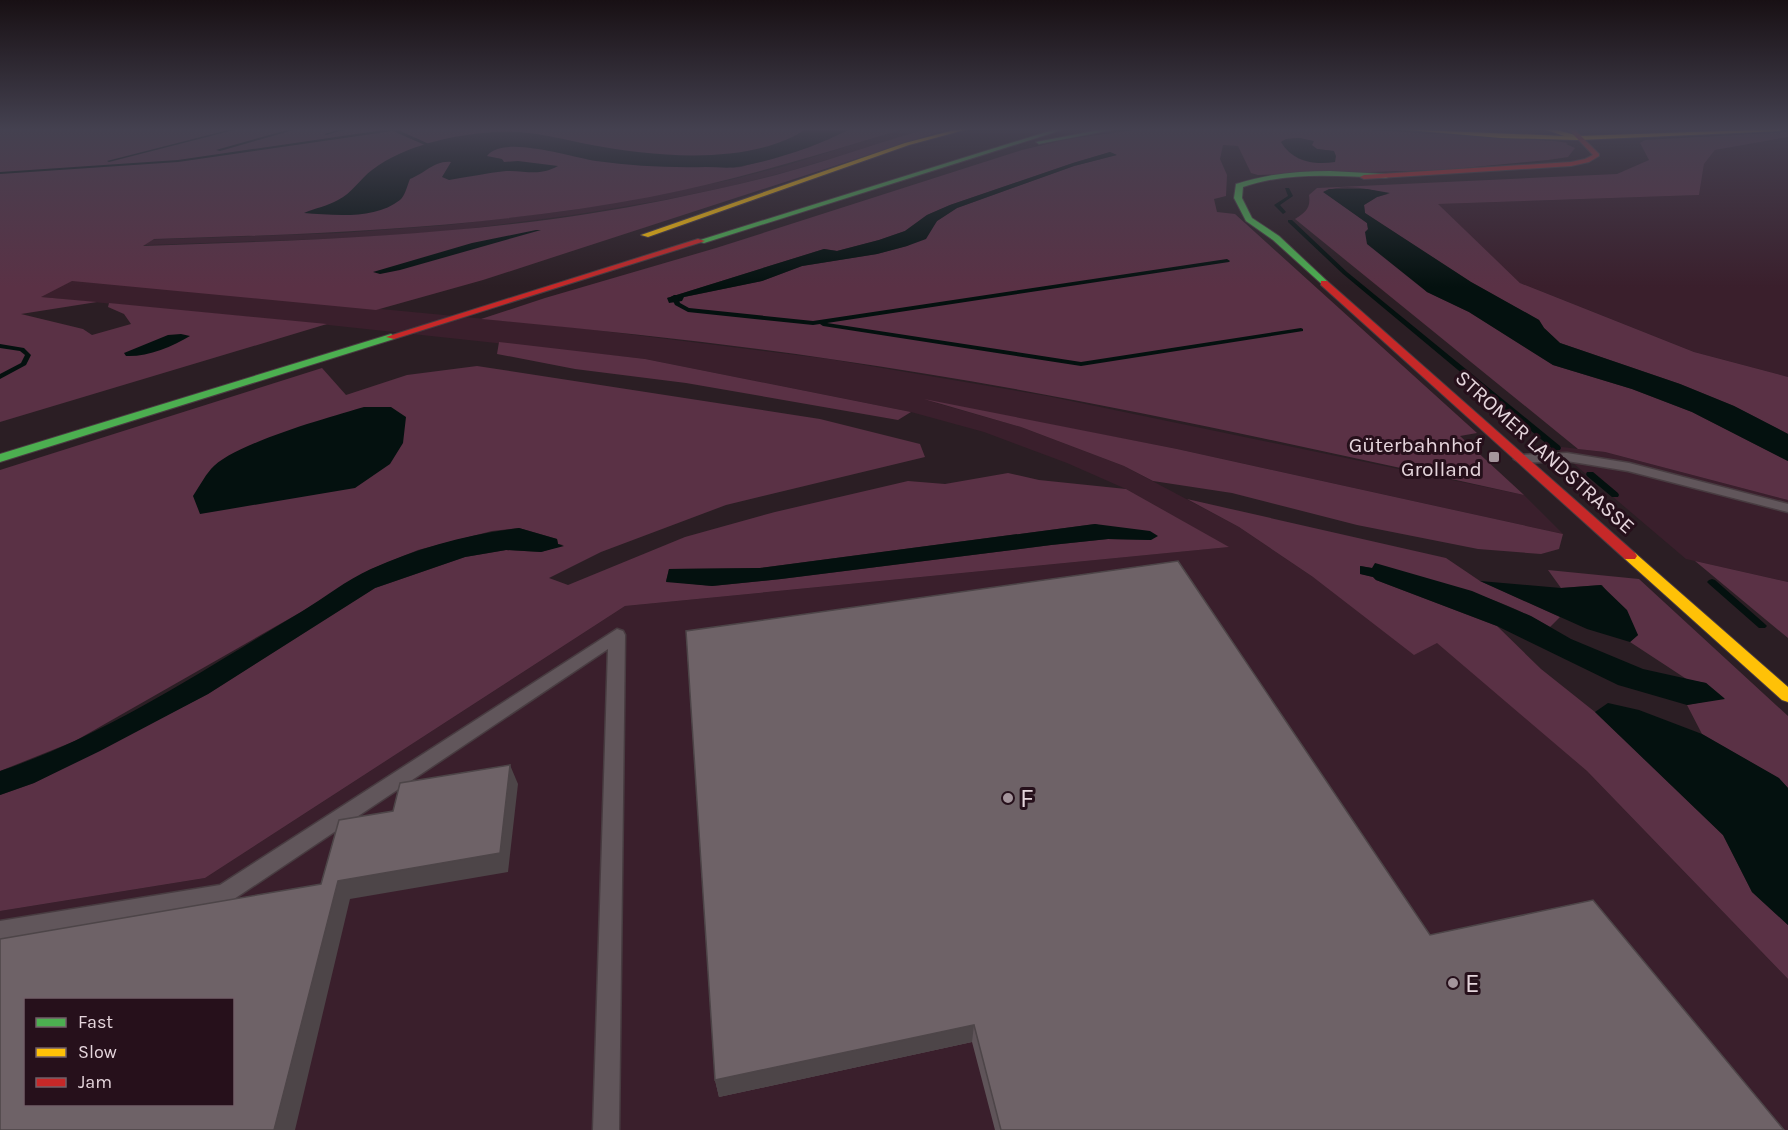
<svg xmlns="http://www.w3.org/2000/svg" width="1788" height="1130" font-family="Karla,sans-serif">
	<style>
		.built { fill: #3a1f2c; fill-rule: evenodd }
		.green { fill: #5a3145; fill-rule: evenodd }
		.water { fill: #04110f }
		.lines { fill: none; stroke-linecap: round; stroke-linejoin: round }
		.stream { fill: #04110f; fill-rule: evenodd }
		.lane-casing { stroke: #483c41; stroke-width: 3 }
		.fast-casing { stroke: #483c41; stroke-width: 2 }
		.slow-casing { stroke: #483c41; stroke-width: 2 }
		.jam-casing { stroke: #483c41; stroke-width: 2 }
		.lane { fill: #61565b; fill-rule: evenodd }
		.fast { fill: #4caf50; fill-rule: evenodd }
		.slow { fill: #ffc107; fill-rule: evenodd }
		.jam { fill: #c62828; fill-rule: evenodd }
		.wall { fill: #5f5459 }
		.shaded-wall { fill: #4d4548 }
		.building { fill: #6e6267; stroke: #4d4548; stroke-width: 1.5; fill-rule: evenodd }
		.poi-dot { fill: #a4959c; stroke: #26101b; stroke-width: 2 }
		.labels { text-anchor: middle; stroke-width: 6; stroke-linejoin: round; paint-order: stroke }
		.poi-label { font-size: 21px; fill: #e5d5dc; stroke: #26101b; text-anchor: end }
		.street-label { font-size: 21px; fill: #e5d5dc; stroke: #26101b }
		.near-poi-label { font-size: 26px; fill: #e5d5dc; stroke: #26101b; text-anchor: start }
	</style>
	<rect width="100%" height="100%" fill="#2b1e24"/>
	<path class="built" d="M902,129h26l-139,42 -58,15 -67,14 -91,15 -121,16 -100,7 -290,10 -11,-5 290,-10 107,-8 125,-15 157,-30 55,-14z
		M1788,137v240l-94,-25 -174,-69 -83,-79 262,-9 5,-31 11,-14z
		M0,273l571,54 258,32 218,37 477,99 39,39 -386,-85 -244,-47 88,25 103,39 115,61 74,50 124,65 40,33 110,96 201,208v151h-1788v-219l205,-33 420,-272 603,-59 -102,-58 -59,-26 -83,-31 -73,-20 -266,-53 -335,-36 -310,-30zM26,1000h206v104h-206z
		M1553,446l52,6 183,48v82l-102,-23z"/>
	<path class="green" d="M0,129h839l-109,39 11,-1 69,-20 40,-18h54c-84,25 -167,51 -254,68 -164,31 -330,37 -496,42l-11,7c175,-6 351,-11 523,-46 41,-9 83,-17 124,-29 46,-13 92,-30 138,-42h20l-465,151 -107,30 -304,-29 -31,16 56,5 -76,12 62,15 9,6 39,-11 -7,-10 -16,-7 1,-4 218,21 -327,98z
		M1142,129h210l203,12 13,2 -2,1 9,4 -7,9 -20,3 -105,10 -185,5 -7,-2 -13,-27 -15,-1 -3,14 7,16 -1,21 -12,3 3,13 18,2 242,219 -17,3 64,59c-230,-50 -461,-103 -694,-136 -116,-17 -232,-29 -349,-40l64,-21 171,-50 306,-98 46,-11zM1300,138l17,11 17,2 -11,12c-20,-2 -29,-6 -42,-21l5,-3zM1110,152l6,3 -42,11 -117,42 -20,13 -10,13 -20,12 -30,8 -75,12 -40,15 -78,16 -17,1 157,-49 13,2 42,-11 26,-9 22,-16 23,-10 123,-42z
		M1788,132v5l-73,13 -11,14 -5,31 -261,9 82,79 174,69 94,25v57l-54,-28 -54,-22 -120,-41 -16,-15 -5,-8 -68,-38 -106,-69 -1,-8 13,-8 11,-3c-18,-5 -46,-11 -64,-2l43,31 1,6 59,63 42,20 84,53 79,24 60,23 96,49v39l-183,-48 -27,-3 -283,-230c10,-7 16,-10 14,-24l8,-7 300,-14 32,-14 -9,-17 5,-3z
		M499,342l146,17 266,53 -13,8 -212,-37 -111,-14 -78,-15z
		M477,366l343,53 100,25 5,13 -199,48 -125,47 -52,26 19,7 117,-48 90,-25 133,-31 37,3 63,-11 31,7 87,9 103,58 -604,59 -420,272 -205,33v-116l34,-12 174,-89 167,-106 90,-31 41,-7 35,2 22,-7 -5,-1 -1,-5 -38,-11 -27,3 -74,19 -49,20 -61,38 -233,133 -75,30v-301l322,-102 24,27 61,-20zM1095,524l56,16 -43,-1 -57,6 -270,34 -69,7 -46,-5 3,-12 91,-1z
		M924,399l253,50 386,85 -4,15 -18,5 -63,-5 -121,-24 -125,-32 -79,-12 -29,-15 -103,-39z
		M1187,499l259,59 34,23 80,36 -10,10c-58,-34 -124,-49 -189,-61v8l12,3 3,3 121,46 44,43 54,43 128,123 29,57 36,33v54l-201,-208 -150,-128 -23,12 -101,-78 -74,-50z
		M1695,561l93,21v56z
		M1548,570l91,9 149,137v72l-10,-10 -76,-44 -15,-29 37,-7 -18,-15 -18,-3 -58,-38 8,-7 -36,-50 -41,3z"/>
	<path class="water" d="M806,129h44c-33,17 -71,30 -108,37 -12,3 -24,1 -36,1 -37,1 -73,-1 -110,-6 -23,-3 -94,-27 -109,-5l15,3 2,3 14,-1 40,5c-20,11 -32,4 -52,5 -19,2 -38,6 -57,9l-7,-3 9,-15c-16,-2 -27,12 -41,17 -3,7 -5,17 -10,21 -25,20 -67,15 -96,13 11,-5 24,-7 34,-13 13,-6 23,-22 34,-30 33,-25 81,-35 121,-38 34,-3 67,7 99,13 63,12 159,21 214,-16z
		M1300,138l14,3 -2,4 5,4 17,2 2,5 -1,6c-21,3 -42,0 -54,-20l5,-3z
		M1110,152l7,3 -43,11 -117,42 -20,13 -11,18 -19,7 -30,8 -75,12 -40,15 -78,16 -2,4 -13,2 -2,-5 157,-49 13,2 42,-11 26,-9 22,-16 23,-10 123,-42z
		M1329,189h38l23,4 -13,4 -13,8 1,8 106,69 68,38 5,8 16,15 120,41 54,22 54,28v27l-96,-49 -60,-23 -79,-24 -84,-53 -42,-20 -60,-48 -2,-12 3,-3 -1,-6 -44,-31z
		M536,230h5l-141,40 -20,4 -7,-2 99,-29z
		M181,334l9,2c-18,11 -43,21 -64,20l-2,-3 44,-18z
		M364,407h27l15,10 -3,26 -13,21 -35,24 -155,26 -7,-18c6,-9 11,-19 18,-27 21,-25 119,-52 153,-62z
		M1095,524l55,7 8,5 -7,4 -43,-1 -57,6 -270,34 -69,7 -46,-4 3,-13 91,-1z
		M519,528l38,11 1,5 6,2 -23,6 -35,-2 -41,7 -90,31 -167,106 -108,57 -66,32 -34,12v-24c107,-36 204,-102 301,-159 23,-14 45,-32 70,-43 46,-21 97,-35 148,-41z
		M1375,563l97,28 59,25 40,23 72,30 63,14 19,16 -38,6 -69,-20 -121,-59 -121,-46 -3,-3 -13,-3v-8l12,2z
		M1480,581l81,7 40,-3 26,25 11,25 -8,7 -43,-13z
		M1608,703l31,7 63,24 77,44 9,10v137l-36,-33 -29,-57 -128,-123z"/>
	<g class="lines">
		<path class="stream" d="M232,129h6l-129,33 -2,-1z
			M291,129h6l-77,22 -4,-1z
			M342,129h6l-22,6 -2,-1z
			M390,129h9l-1,1 40,18 -4,1 -41,-18 -215,31 -178,12v-2l178,-12z
			M1285,188h4l4,8 -13,9 6,7 -3,2 -9,-9 14,-9z
			M1288,220h4l55,52 213,174 1,2 -1,2h-6l-211,-176 -55,-52z
			M1227,259l3,2 -1,1 -402,61 254,39 220,-34 2,1v2l-222,35 -258,-40 -3,-2 -7,1 -125,-13 -13,-7 -4,-8 3,-2h8v2l-4,1 2,5 9,5 124,13z
			M0,344l24,4 7,7 -5,10 -26,14v-5l21,-11 4,-8 -5,-4 -20,-3z
			M1587,472h6l25,21 1,2 -1,2h-6l-25,-21 -1,-2z
			M1712,579l3,1 50,44 2,2 -2,2h-6l-50,-44 -2,-2 2,-2z"/>
		<defs>
			<path id="lane" d="M1567,453l62,10 159,41v8l-160,-41 -61,-10 -46,2 -7,-4 7,-4z
				M617,629l6,2 2,4 -6,495h-26l15,-481 -377,252 -231,40v-20l220,-36z"/>
			<path id="fast" d="M1056,129h9l-361,114 -7,-2z
				M1104,129h13l-78,15 -3,-2z
				M1330,171l56,3 4,2 -4,2c-49,-2 -97,-7 -143,9l-1,11 10,20 27,18 48,45 1,2 -4,3 -51,-46 -27,-19 -12,-23 2,-14c31,-10 61,-13 94,-13z
				M391,334l5,3 -2,2 -394,123v-8z"/>
			<path id="slow" d="M958,129h10l-59,16 -261,92 -7,-2 264,-92z
				M1396,129l168,7 -20,-7h9l26,7 204,-7 -3,2 -201,9 -78,-2z
				M1630,552l5,1 153,134v15l-6,-2 -157,-141 -2,-3 2,-3z"/>
			<path id="jam" d="M1568,129h6l25,25v2l-10,6 -18,4 -207,13 -4,-2 4,-2 207,-13 14,-3 8,-4z
				M698,239l7,2 -311,98 -8,-2z
				M1321,281h6l308,272 2,3 -2,3h-10l-304,-274z"/>
		</defs>
		<use href="#lane" class="lane-casing"/>
		<use href="#fast" class="fast-casing"/>
		<use href="#slow" class="slow-casing"/>
		<use href="#jam" class="jam-casing"/>
		<use href="#lane" class="lane"/>
		<use href="#fast" class="fast"/>
		<use href="#slow" class="slow"/>
		<use href="#jam" class="jam"/>
	</g>
	<path class="wall" d="M686,631l744,304 354,195h-789l-23,-88 -253,55 -4,-17z"/>
	<path class="shaded-wall" d="M510,765l8,19 -10,88 -158,27 -55,231h-21l64,-249z
		M974,1025l-2,17 -253,55 -4,-17z"/>
	<path class="building" d="M1178,561l252,374 163,-35 191,230h-783l-27,-105 -259,55 -29,-449z
		M510,765l-10,88 -162,28 -64,249h-274v-191l321,-55 18,-64 54,-9 7,-28zM26,999h206v105h-206z"/>
	<linearGradient id="sky" x2="0" y2="1"><stop stop-color="#181014"/><stop offset="0.45" stop-color="#444150"/><stop offset="1" stop-color="#444150" stop-opacity="0"/></linearGradient>
	<rect width="1788" height="287" fill="url(#sky)"/>
	<g class="poi-dot">
		<rect x="1488" y="451" width="12" height="12" rx="3"/>
		<circle cx="1008" cy="798" r="6"/>
		<circle cx="1453" cy="983" r="6"/>
	</g>
	<g class="labels">
		<g class="poi-label">
			<text x="1482" y="452">Güterbahnhof<tspan x="1482" dy="24">Grolland</tspan></text>
		</g>
		<g class="street-label">
			<text transform="translate(1545 452) rotate(42)" y="7">STROMER LANDSTRASSE</text>
		</g>
		<g class="near-poi-label">
			<text x="1020" y="807">F</text>
			<text x="1465" y="992">E</text>
		</g>
	</g>
	<rect x="24" y="998" width="210" height="108" fill="#26101b" stroke="#725f68" stroke-width="1.5"/>
	<rect x="36" y="1018" width="30" height="9" fill="#4caf50" stroke="#725f68" stroke-width="1.5"/>
	<text x="78" y="1028" font-size="18" fill="#e5d5dc">Fast</text>
	<rect x="36" y="1048" width="30" height="9" fill="#ffc107" stroke="#725f68" stroke-width="1.5"/>
	<text x="78" y="1058" font-size="18" fill="#e5d5dc">Slow</text>
	<rect x="36" y="1078" width="30" height="9" fill="#c62828" stroke="#725f68" stroke-width="1.5"/>
	<text x="78" y="1088" font-size="18" fill="#e5d5dc">Jam</text>
</svg>
